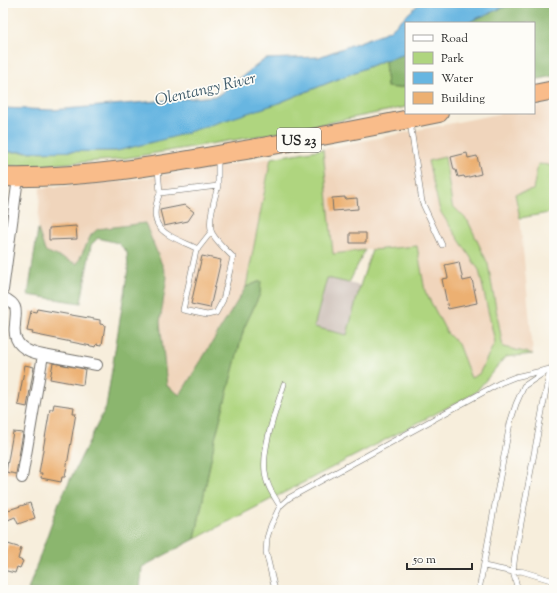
<svg xmlns="http://www.w3.org/2000/svg" width="557" height="593" font-family="'Sorts Mill Goudy',serif">
	<style>
		.built { fill: #f0d5bc }
		.industrial { fill: #cec1b9 }
		.green { fill: #afd57f; stroke: #6d8055 }
		.forest { fill: #8bb66e; stroke: #5b704c }
		.water { fill: #67b6e1; stroke: #497086 }
		.building { fill: #ecb072 }
		.lines { fill: none; stroke-linecap: round; stroke-linejoin: round }
		.lane-casing { stroke: #726f69; stroke-width: 6 }
		.street-casing { stroke: #726f69; stroke-width: 12 }
		.highway-casing { stroke: #726f69; stroke-width: 20 }
		.lane { stroke: #fff; stroke-width: 5 }
		.street { stroke: #fff; stroke-width: 10 }
		.highway { stroke: #f9bc8a; stroke-width: 18 }
		.labels { text-anchor: middle; stroke-width: 3.5; stroke-linejoin: round; paint-order: stroke }
		.shield { fill: #fdfcf7; stroke: #6a6a68; stroke-width: 1 }
		.shield-label { font-size: 14px; font-weight: bold; fill: #2b2b2b }
		.water-label { font-size: 16px; font-style: italic; fill: #405c6b; stroke: #fdfcf7 }
	</style>
	<rect width="100%" height="100%" fill="#fdfcf7"/>
	<filter id="ink" filterUnits="userSpaceOnUse"><feTurbulence type="fractalNoise" baseFrequency=".025" numOctaves="2"/><feDisplacementMap in="SourceGraphic" scale="8" xChannelSelector="R" yChannelSelector="G"/><feConvolveMatrix kernelMatrix="1 2 1 2 8 2 1 2 1" color-interpolation-filters="sRGB"/></filter>
	<filter id="wash" filterUnits="userSpaceOnUse"><feTurbulence type="fractalNoise" baseFrequency=".012" numOctaves="4" result="noise"/><feDisplacementMap in="SourceGraphic" scale="16" xChannelSelector="R" yChannelSelector="G"/><feGaussianBlur stdDeviation="0.9" result="paint"/><feColorMatrix in="noise" values="0 0 0 0 0 0 0 0 0 0 0 0 0 0 0 0 0 1.4 0 .05"/><feComposite in="paint" operator="in"/></filter>
	<g filter="url(#wash)">
		<rect width="100%" height="100%" fill="#f7eedc"/>
		<path class="built" d="M554,103v66l-5,-4 -16,25 -18,4 5,24 13,136 -30,-6 -15,-84 -20,-43 -16,-16 -7,-48 -17,4 12,50 39,59 16,72 -16,32 -8,4 -13,-34 -11,-11 -22,-42 -8,-45 -52,4 -32,5 -10,-106 180,-36h31v-6z
			M271,158l-25,129 -65,109 -14,-10 -7,-64 7,-45 -22,-54 -54,12 -14,29 -32,-13 -7,-22 2,-41 88,-7z"/>
		<path class="industrial" d="M327,277l33,9 -13,50 -33,-9z"/>
		<path class="green" d="M385,60l2,27 11,1 8,-2v21l-118,24 -174,29 -88,6h-23v-14l114,-1 159,-47z
			M323,149l10,105 32,-4 -16,33 -22,-5 -13,49 33,8 13,-49 12,-36 45,-4 8,45 22,42 11,11 13,34 8,-4 16,-32 -16,-72 -39,-59 -12,-50 17,-4 7,48 16,16 20,43 15,83 30,7 -28,3 -30,36 -280,146 20,-100 29,-111 16,-34v-13l-14,6 25,-129z
			M538,164l11,1 5,4v43l-34,6 -5,-24 18,-4z"/>
		<path class="forest" d="M522,3h32v73l-20,4v-57h-65l4,-3 31,-13z
			M406,54v32l-8,2 -11,-1 -2,-27z
			M145,223l22,54 -7,45 7,64 13,9 66,-108 15,-6 -1,13 -16,34 -29,111 -20,100 -53,28 -2,23h-112l31,-88 47,-95 22,-138 -1,-17 -9,-9 -20,-5 -7,7 -10,58 -53,-8 10,-66 7,22 32,13 14,-29 7,-6z"/>
		<path class="water" d="M420,3h102l-18,4 -31,13 -4,3h-63v31l-21,6 -109,44 -103,33 -56,14 -114,1v-44l50,2 164,-14 48,-37 54,-2 70,-26z"/>
		<g id="blocks">
			<path class="building" d="M467,153l1,5 9,-2 4,18 -16,4 -1,-2 -6,1 -2,-7h-2l-3,-13z
				M345,197v2l12,-1 1,11 -25,2 -1,-13z
				M185,205l9,7 -6,9 -24,5 -4,-16z
				M76,226l1,13 -28,1v-12z
				M350,233h16v10h-16z
				M202,256l19,4 -11,48 -19,-4z
				M459,262l4,19 9,-2 5,24 -29,6 -6,-30 6,-1 -3,-13z
				M37,309l63,11v4l5,1 -3,20 -5,-1 -1,3 -64,-13 1,-2 -6,-1 4,-20 5,1z
				M53,363l32,6 -2,16 -33,-6z
				M25,365l9,2 -7,40 -9,-2z
				M54,404l20,3 -1,6h3l-11,64h-3l-1,5 -20,-4 1,-5h-3l11,-64h3z
				M13,432l10,1 -7,41 -10,-2z
				M30,503l5,15 -17,6 -3,-7 -7,3 -3,-9z
				M8,544l13,4 -3,11 5,2 -3,7 -3,-1 -2,6 -12,-3v-11z"/>
		</g>
	</g>
	<g filter="url(#ink)">
		<use href="#blocks" fill-opacity="0" stroke="#726f69" stroke-width="1"/>
		<g class="lines">
			<defs>
				<path id="lane" d="M410,122l12,80 20,43
					M158,169l2,24 58,-7v-28
					M160,193c-16,38 9,42 38,56
					M211,232l-15,19 -13,59 24,5 9,-2 7,-13 10,-43c-7,-7 -16,-15 -21,-24 -5,-10 3,-36 6,-47
					M280,506c-6,-10 -14,-21 -15,-34 -3,-26 11,-62 19,-88
					M484,566l29,6 8,-1 33,10
					M275,590l-9,-38 1,-14 4,-13 9,-19 9,-8 211,-115 15,-6 35,-8 -35,186 -2,17 5,18
					M479,590l31,-167 6,-19 8,-18 30,-20"/>
				<path id="street" d="M3,290l15,-112
					M3,297c4,2 10,5 12,10 2,5 0,12 0,18 -3,20 11,27 28,30l-21,123
					M43,355l54,10"/>
				<path id="highway" d="M534,94l20,-4
					M3,177c78,2 154,-11 231,-25 69,-12 137,-25 205,-39"/>
			</defs>
			<use href="#lane" class="lane-casing"/>
			<use href="#street" class="street-casing"/>
			<use href="#highway" class="highway-casing"/>
			<use href="#lane" class="lane"/>
			<use href="#street" class="street"/>
			<use href="#highway" class="highway"/>
		</g>
	</g>
	<g class="labels">
		<rect class="shield" x="277" y="128" width="44" height="24" rx="3"/>
		<g class="shield-label">
			<text x="299" y="145">US 23</text>
		</g>
		<g class="water-label">
			<text transform="translate(205 88) rotate(-13)" y="6">Olentangy River</text>
		</g>
	</g>
	<rect width="557" height="593" fill="none" stroke="#fdfcf7" stroke-width="16"/>
	<rect x="405" y="22" width="130" height="92" fill="#fdfcf7" stroke="#a9a8a5"/>
	<rect x="413" y="35" width="20" height="6" fill="#ffffff" stroke="#a9a8a5"/>
	<text x="441" y="42" font-size="12" fill="#2b2b2b">Road</text>
	<rect x="413" y="52" width="20" height="12" fill="#afd57f" stroke="#a9a8a5"/>
	<text x="441" y="62" font-size="12" fill="#2b2b2b">Park</text>
	<rect x="413" y="72" width="20" height="12" fill="#67b6e1" stroke="#a9a8a5"/>
	<text x="441" y="82" font-size="12" fill="#2b2b2b">Water</text>
	<rect x="413" y="92" width="20" height="12" fill="#ecb072" stroke="#a9a8a5"/>
	<text x="441" y="102" font-size="12" fill="#2b2b2b">Building</text>
	<path d="M407 563v6h65v-6" fill="none" stroke="#2b2b2b" stroke-width="2"/>
	<text x="413" y="563" font-size="12" fill="#2b2b2b" stroke="#fdfcf7" stroke-width="3" paint-order="stroke">50 m</text>
</svg>
